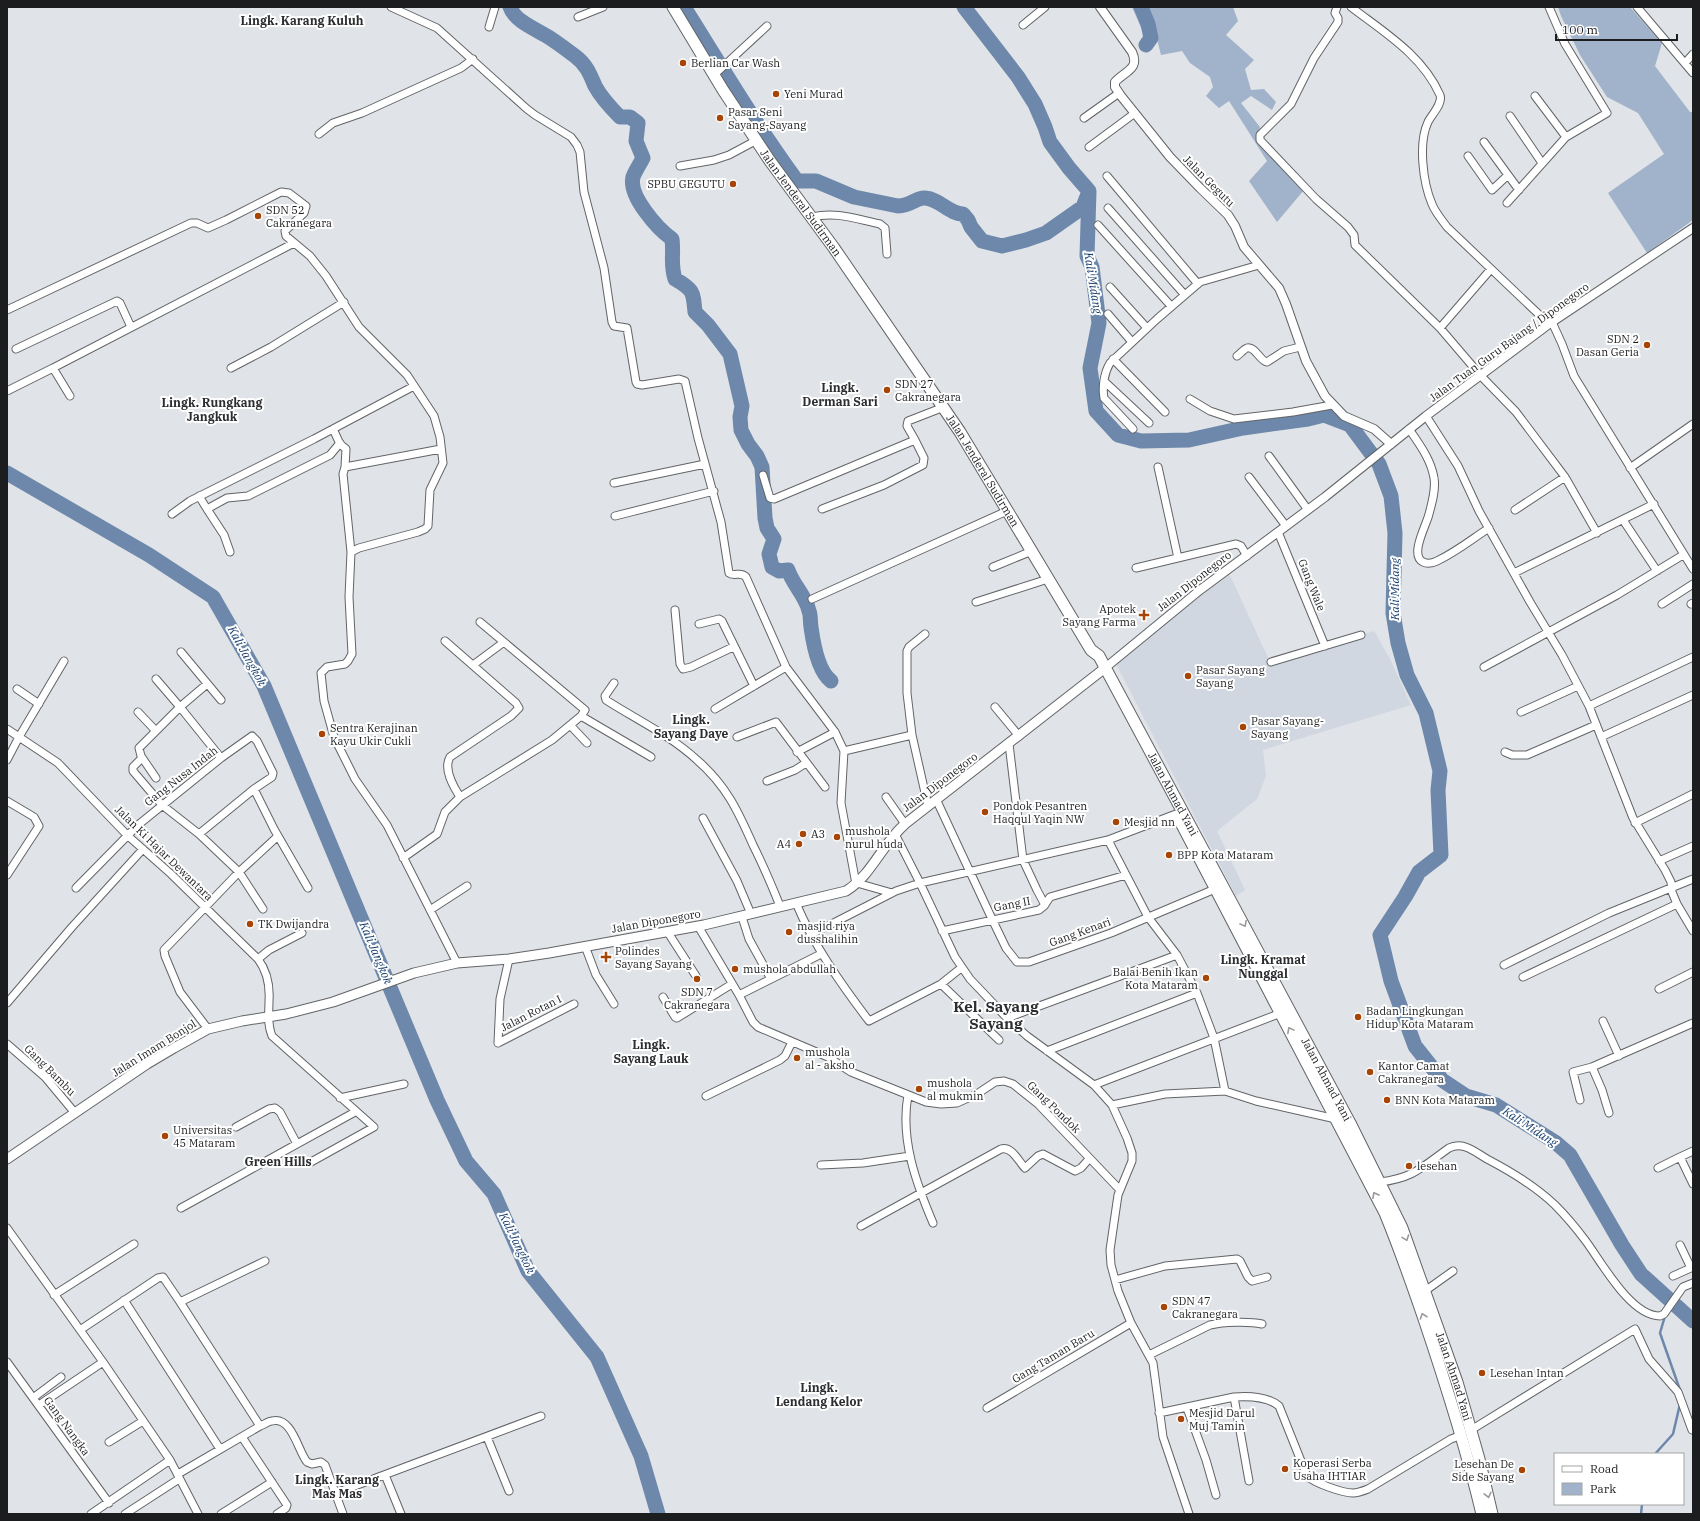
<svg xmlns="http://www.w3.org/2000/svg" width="1700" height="1521" font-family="'IBM Plex Serif',serif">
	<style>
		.built { fill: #d0d7e1 }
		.green { fill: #a1b3ca }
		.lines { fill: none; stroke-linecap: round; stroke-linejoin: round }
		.stream { stroke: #6d88ab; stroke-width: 2.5 }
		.river { stroke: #6d88ab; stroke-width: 15 }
		.minor-casing { stroke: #626467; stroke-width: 9 }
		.tertiary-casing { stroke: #626467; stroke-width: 10 }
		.secondary-casing { stroke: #626467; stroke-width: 11 }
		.trunk-casing { stroke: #626467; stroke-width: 13 }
		.minor { stroke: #fff; stroke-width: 7 }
		.tertiary { stroke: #fff; stroke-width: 8 }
		.secondary { stroke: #fff; stroke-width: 9 }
		.trunk { stroke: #fff; stroke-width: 11 }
		.oneway { stroke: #99999a }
		.poi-dot { fill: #a74507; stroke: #fff; stroke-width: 1.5 }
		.labels { text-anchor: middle; stroke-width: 4; stroke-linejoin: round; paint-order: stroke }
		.poi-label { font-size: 11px; fill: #1c1d1f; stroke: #fff; text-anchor: start }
		.street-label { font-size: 11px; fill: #1c1d1f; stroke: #fff }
		.neighbourhood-label { font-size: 12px; font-weight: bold; fill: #2b2d30; stroke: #fff }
		.water-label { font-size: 12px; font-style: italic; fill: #193f6e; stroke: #fff }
		.district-label { font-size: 15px; font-weight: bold; fill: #2b2d30; stroke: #fff }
	</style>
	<rect width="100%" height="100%" fill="#e0e3e7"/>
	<path class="built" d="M1228,571l42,91 104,-31 16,28 21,46 -148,45 3,26 -9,23 -40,32 28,59 -9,6 -121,-234z"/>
	<path class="green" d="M1132,7h101l5,14 -12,14 28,25 -9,9 6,21 13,-1 12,13 -4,8 -21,-14 -10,7 19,24 -3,14 47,49 -27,32 -28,-41 18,-20 -38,-60 -10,7 -13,-12 7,-9 -3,-10 -20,-14 -8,-12 -21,4 -4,-16 -14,-7z
		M1558,7h72l32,36 -7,23 35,46h3v108l-46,33 -39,-60 56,-39 -26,-41 -31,-16 -27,-42 -19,-39z"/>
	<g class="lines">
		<path class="stream" d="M1665,1316l-5,17 20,57
			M1655,1454l18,-20 7,-30
			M1641,1514l1,-10"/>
		<path class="river" d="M510,7c5,15 28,23 40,31 9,6 17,12 25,18 11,8 15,18 20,30 6,11 16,22 25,31h10l8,6 -2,18 7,17c-3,6 -8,13 -10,19 -5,19 25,52 39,62 2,16 -2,24 3,40 19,11 18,13 20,33l13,13 22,29 12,52 -2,11 1,13 7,14 9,12 5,11 3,51 2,10 7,11 -5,15 3,13 7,4 9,-1c5,15 18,26 21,41 2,5 1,11 2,16 2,15 7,44 20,54
			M684,7c37,59 72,118 113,174h19l38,16 44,9c13,0 19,-9 27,-8 15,1 24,16 38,16l5,6 3,7 11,14 20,5 24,-6 20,-7 37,-26 5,-13
			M964,7l54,70 17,27 10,23 5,15 19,26 20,23 -2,65 5,11 7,56 -9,45 6,43 22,24 23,6 48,-1 54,-12 65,-9 16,-4 26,10 29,39 12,32 4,37 -2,80 5,30 9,32 19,38 14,58 -2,19 3,65 -22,17 -14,25 -25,38 11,46 24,65 27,34 24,16 30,9 59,37 15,13 52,90 19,29 52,47
			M1141,7l7,17 3,14 -5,7
			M7,473l142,82 64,42 51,89 173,414 29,61 28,33 34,77 69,86 44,99 17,58"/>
		<defs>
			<path id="minor" d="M391,7l46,21 90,81 8,6 36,22 6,8 3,7 4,40 20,76 8,54 2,4 13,2 9,54 1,2 5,1 37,-6 6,2 13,57 23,84 8,51c5,4 12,-2 17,4l40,90 49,65 9,19 -3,52 15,81
				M1337,7l-2,6 3,5v4l-24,36 -23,46 -31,31v5l56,59 32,28 6,8 1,10 85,83 41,48 35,36 49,65 32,56
				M1351,7c34,26 71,48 89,88 3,9 -8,19 -12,27 -10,21 -5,61 4,82 3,8 10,16 15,23l102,97
				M1637,7l56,66
				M578,17l25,-10
				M1023,25l22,-18
				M489,27l6,-20
				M1685,63l8,-9
				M714,75l53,-49
				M1535,96l31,41
				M1510,116l32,47
				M1084,118l35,-25
				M319,134l14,-11 29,-10 99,-45 12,-9
				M1484,142l35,48
				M1089,147l46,-34
				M1468,156l24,34 16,-15
				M680,166l34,-6 15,-5 28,-15
				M1107,176l91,108
				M1507,203l59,-66 41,-24 -42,-69 -16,-37
				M1108,208l76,86
				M812,217c24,-6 44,2 68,7l5,4 2,26
				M1098,225l73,81
				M1110,287l37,41
				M7,310l184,-87h6l11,5 18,-8 55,-28 8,1 17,13 -2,7 -19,18 1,5 24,20 16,20 33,51 48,48 27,41 6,21 3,26 -13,27 -2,36 -3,3 -7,3 -59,16 -8,4 -2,45 3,57 -4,7 -3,3 -18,3 -6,6 3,28 10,36 21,42 32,46 70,138
				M1108,314l24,28
				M1552,322l10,22 12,32 119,193
				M1440,328l51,-59
				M16,349l101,-48 3,2 11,24
				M1237,356c3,-2 7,-7 10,-8 8,-2 13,13 20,14l17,-11 16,-4
				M1113,359l52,53
				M231,368l40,-21 73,-45
				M1104,381l45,42
				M7,391l46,-23
				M70,396l-17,-28 241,-125
				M1190,399l20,12 24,8 59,-7 39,-7
				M1426,416l32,50 21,45 51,91 32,53 27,51 44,112 32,52 6,12 1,10 5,12 16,27
				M333,429l7,15 6,5 -1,18
				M1133,429l-29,-31c-2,-11 0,-25 6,-35l47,-44 43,-37 59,-17
				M1409,429c10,15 22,30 25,49 2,11 -2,25 -5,36 -2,10 -20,41 -6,48 4,2 10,1 14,-1 19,-9 35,-22 52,-33
				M1269,456l39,54
				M1158,467l20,91
				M1630,468l63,-44
				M763,475l7,23 4,1 141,-59 -8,-14 1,-5 36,-14
				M1249,477l37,49
				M614,483l91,-19
				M199,496l8,13 20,-11 21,-2 82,-41 10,-12
				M207,509l17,26 6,17
				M822,509l62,-24 39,-20 1,-7 -9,-18
				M1515,510l50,-33
				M172,514l18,-13 124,-62 100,-53
				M615,516l99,-25
				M1623,520l34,51
				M1278,532l47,114
				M351,552l-8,-78 2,-7 96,-18
				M993,567l39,-16
				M1136,568l100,-24 5,2 6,10
				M1514,573l140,-69
				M812,599l195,-88
				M976,602l72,-23
				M1662,604l31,-20
				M1691,604l2,-1
				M675,610l5,54 3,5 8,-2 42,-20
				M480,622l105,88 -4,6
				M699,624l20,-5 3,2 32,65
				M181,652l40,48
				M1271,662l90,-27
				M473,665l31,-23
				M1484,667l133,-72 66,-40
				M156,679l24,28 41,51
				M614,683l-9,13 1,4c31,20 64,35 91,60 29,25 41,51 56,85 10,20 19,41 27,61
				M17,689l22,15
				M1589,706l104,-49
				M995,707l24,29
				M715,709l71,-42
				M138,712l18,19
				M1521,712l57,-26
				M570,725l17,18
				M7,729l51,34 69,72 44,39 87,85c9,12 12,27 11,42 0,12 -2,23 3,35l102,91 -63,35
				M912,735l-5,-42v-42l2,-4 16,-13
				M737,737l39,-15 49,65
				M1601,737l92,-42
				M1009,744l14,116 14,30 8,15
				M844,751l68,-16 16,71
				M797,752l38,-20
				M1505,752l7,3h15l69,-30
				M142,758l-9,9v4l29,34 37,29 55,-45 20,40 34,59
				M7,760l12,-23 45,-76
				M156,778l-15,-22 -2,-8 41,-41 27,-23
				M767,781l28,-11 11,-7
				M460,797l92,-57 29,-24 70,41
				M886,797l19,27
				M936,799l56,120 14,29 11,14h12l82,-29 104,-44
				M7,801l27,16 5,9 -32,49
				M703,818l34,63 14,33
				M1635,823l58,-29
				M199,834l40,38 24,37
				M895,834l25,49 35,74 15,22 37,39 20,18 67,49 18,20 15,33 5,15v8l-14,34 -8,55 1,15 7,26 13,32 22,40 10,74 26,77
				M1108,840l40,77 29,38 20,38 17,45 11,53
				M403,858l34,-24 8,-22 15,-15c-7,-11 -17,-28 -10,-40l61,-41 8,-8 -3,-5 -71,-62
				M1659,861l34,-15
				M857,883l35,10
				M76,888l62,-63 83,-67 31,-22 5,5 16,32 -1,4 -18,12
				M796,903c18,43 45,81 73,118l72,-37 20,-16
				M430,910l37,-24
				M742,917l7,22 22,40
				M698,926l41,69 14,27 5,5 70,30 23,15 75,30 15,2 16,-1 20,-9 18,-12 9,-1 9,3 25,20 82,86
				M667,931l29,45
				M942,931l97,-21 5,-4 6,-9 76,-22
				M810,935l86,-44 24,-8 188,-43 68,-26
				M585,946l11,29 18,29
				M258,959l11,-9 33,-17
				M1504,965l105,-52 84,-34
				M1523,977l154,-73
				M941,984l58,56
				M1659,989l34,-17
				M739,995l82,-41
				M663,997l12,20 2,1 55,-34
				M7,1003l65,-76 71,-78
				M1007,1018l170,-63
				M1603,1021l16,35
				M208,1029l-28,-37 -15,-36 -1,-6 75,-78 39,-36
				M498,1043l76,-39
				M498,1043l2,-44 9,-40
				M7,1044l38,33 30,36
				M1047,1051l150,-58
				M1592,1067l10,23 7,23
				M1094,1085l187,-72
				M908,1095c-8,44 8,88 25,128
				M706,1096l74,-36 5,-4 7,-14
				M340,1098l64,-14
				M1580,1100l-7,-28 19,-5 101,-44
				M1112,1105l53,-11 60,-3 31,10 80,18
				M236,1127l33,-18 6,-1 5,4 17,32
				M1693,1151l-13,6 13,27
				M821,1165l42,-2 47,-7
				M1658,1168l22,-11
				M1380,1182c34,-4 42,-15 69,-34 14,-7 26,4 38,11 25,13 48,27 68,46 11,11 21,23 30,35 16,21 45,76 75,76l4,-2 19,-27 10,-4
				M181,1208l174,-96
				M861,1226l140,-77c11,-3 18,13 24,19l13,-12 5,-2 32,17 6,-3 8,-9
				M7,1228l96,134 67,98 28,54
				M1680,1245l11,23
				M1673,1276l20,-9
				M1115,1280l50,-14 72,-7 3,2 8,16 4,4 15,-4
				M1425,1291l28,-20
				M54,1295l80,-51
				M124,1300l96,149
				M180,1302l85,-41
				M80,1330l78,-52 5,-1 17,25 80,124
				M1149,1355l61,-30c13,-3 39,-4 52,-1
				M7,1362l102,141
				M1234,1397l15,84
				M33,1398l28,-21
				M39,1405l64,-43
				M987,1408l144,-85
				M1187,1408l19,52 10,35
				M1159,1413l75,-16c15,-1 33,-1 45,9l28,70c8,7 35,17 46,17 5,0 10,-2 15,-4l83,-50 11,-4
				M1471,1430l164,-101 14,30 29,33 14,38
				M242,1437l45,68 -1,3 -9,6
				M487,1437l22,54
				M109,1442l34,-21
				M178,1474l82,-48c4,-1 8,-5 12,-5 20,-5 26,30 35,41l5,2 9,-2 4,3 18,49
				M385,1475l16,39
				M336,1493l205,-77
				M91,1514l79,-54
				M125,1514l54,-35
				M221,1514l51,-32"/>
			<path id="tertiary" d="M1100,7l32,45c8,17 -7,19 -17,30v5l6,9 49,61 30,31 28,27 7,11 9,21 35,41 7,16 20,57 19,35 19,20 30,13 17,15
				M1105,668l95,-78 125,-93 101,-81 123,-92 144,-96"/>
			<path id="secondary" d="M7,1159l140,-95 27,-16 34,-19 34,-8 44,-7 47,-12 81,-29 43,-10 52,-4 40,-6 155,-28 142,-34c26,-16 36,-47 59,-67l200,-156"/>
			<g id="trunk">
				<path id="s1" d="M673,7l50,83 47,71 64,87 126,184 131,218 8,6 8,15 243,452 52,105 55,154 22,77 13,55"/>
				<path d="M1179,819l206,394c14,34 26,68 38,103 22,65 43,131 59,198"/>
			</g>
		</defs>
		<use href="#minor" class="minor-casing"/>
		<use href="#tertiary" class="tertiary-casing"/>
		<use href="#secondary" class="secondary-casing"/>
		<use href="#trunk" class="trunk-casing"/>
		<use href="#minor" class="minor"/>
		<use href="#tertiary" class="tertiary"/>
		<use href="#secondary" class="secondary"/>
		<use href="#trunk" class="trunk"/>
	</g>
	<defs><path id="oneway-chevron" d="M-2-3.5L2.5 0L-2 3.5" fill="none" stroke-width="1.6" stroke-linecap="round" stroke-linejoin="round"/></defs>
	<g class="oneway">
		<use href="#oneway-chevron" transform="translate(1244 924) rotate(62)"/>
		<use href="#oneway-chevron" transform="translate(1290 1030) rotate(-118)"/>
		<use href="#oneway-chevron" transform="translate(1375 1195) rotate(-119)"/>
		<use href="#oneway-chevron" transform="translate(1406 1238) rotate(70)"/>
		<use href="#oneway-chevron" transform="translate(1423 1316) rotate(-109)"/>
		<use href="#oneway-chevron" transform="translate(1488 1495) rotate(76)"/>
	</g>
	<g class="poi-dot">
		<circle cx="683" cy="63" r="4"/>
		<circle cx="776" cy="94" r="4"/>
		<circle cx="720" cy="118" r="4"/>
		<circle cx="733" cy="184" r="4"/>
		<circle cx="258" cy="216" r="4"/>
		<circle cx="1647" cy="345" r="4"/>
		<circle cx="887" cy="390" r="4"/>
		<path d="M1142 609h4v4h4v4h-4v4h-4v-4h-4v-4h4z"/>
		<circle cx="1188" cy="676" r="4"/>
		<circle cx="1243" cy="727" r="4"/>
		<circle cx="322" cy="734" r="4"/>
		<circle cx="985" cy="812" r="4"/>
		<circle cx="1116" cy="822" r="4"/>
		<circle cx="803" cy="834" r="4"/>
		<circle cx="837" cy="837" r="4"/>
		<circle cx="799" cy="844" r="4"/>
		<circle cx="1169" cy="855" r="4"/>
		<circle cx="250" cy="924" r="4"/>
		<circle cx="789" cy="932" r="4"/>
		<path d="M604 951h4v4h4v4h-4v4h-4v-4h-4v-4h4z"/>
		<circle cx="735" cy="969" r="4"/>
		<circle cx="1206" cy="978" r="4"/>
		<circle cx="697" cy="979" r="4"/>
		<circle cx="1358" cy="1017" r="4"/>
		<circle cx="797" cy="1058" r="4"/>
		<circle cx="1370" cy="1072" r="4"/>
		<circle cx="919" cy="1089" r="4"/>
		<circle cx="1387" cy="1100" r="4"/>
		<circle cx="165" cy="1136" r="4"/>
		<circle cx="1409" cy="1166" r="4"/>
		<circle cx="1164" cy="1307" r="4"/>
		<circle cx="1482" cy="1373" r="4"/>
		<circle cx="1181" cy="1419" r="4"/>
		<circle cx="1285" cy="1469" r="4"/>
		<circle cx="1522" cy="1470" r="4"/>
	</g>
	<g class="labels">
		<g class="poi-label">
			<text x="691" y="67">Berlian Car Wash</text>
			<text x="784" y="98">Yeni Murad</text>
			<text x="728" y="116">Pasar Seni<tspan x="728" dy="13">Sayang-Sayang</tspan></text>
			<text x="725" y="188" text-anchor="end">SPBU GEGUTU</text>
			<text x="266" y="214">SDN 52<tspan x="266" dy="13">Cakranegara</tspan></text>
			<text x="1639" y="343" text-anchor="end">SDN 2<tspan x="1639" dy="13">Dasan Geria</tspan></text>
			<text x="895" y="388">SDN 27<tspan x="895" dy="13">Cakranegara</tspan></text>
			<text x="1136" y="613" text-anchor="end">Apotek<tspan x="1136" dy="13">Sayang Farma</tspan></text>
			<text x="1196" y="674">Pasar Sayang<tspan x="1196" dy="13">Sayang</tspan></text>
			<text x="1251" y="725">Pasar Sayang-<tspan x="1251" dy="13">Sayang</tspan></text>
			<text x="330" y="732">Sentra Kerajinan<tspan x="330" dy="13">Kayu Ukir Cukli</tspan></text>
			<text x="993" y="810">Pondok Pesantren<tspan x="993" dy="13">Haqqul Yaqin NW</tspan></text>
			<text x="1124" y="826">Mesjid nn</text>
			<text x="845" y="835">mushola<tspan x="845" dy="13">nurul huda</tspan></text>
			<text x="811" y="838">A3</text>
			<text x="791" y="848" text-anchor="end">A4</text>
			<text x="1177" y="859">BPP Kota Mataram</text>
			<text x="258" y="928">TK Dwijandra</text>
			<text x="797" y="930">masjid riya<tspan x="797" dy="13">dusshalihin</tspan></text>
			<text x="615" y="955">Polindes<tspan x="615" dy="13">Sayang Sayang</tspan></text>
			<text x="743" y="973">mushola abdullah</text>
			<text x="1198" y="976" text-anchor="end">Balai Benih Ikan<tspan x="1198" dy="13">Kota Mataram</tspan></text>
			<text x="697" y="996" text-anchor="middle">SDN 7<tspan x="697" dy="13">Cakranegara</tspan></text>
			<text x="1366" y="1015">Badan Lingkungan<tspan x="1366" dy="13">Hidup Kota Mataram</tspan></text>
			<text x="805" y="1056">mushola<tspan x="805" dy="13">al - aksho</tspan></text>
			<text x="1378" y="1070">Kantor Camat<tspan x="1378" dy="13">Cakranegara</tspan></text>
			<text x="927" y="1087">mushola<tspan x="927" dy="13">al mukmin</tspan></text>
			<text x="1395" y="1104">BNN Kota Mataram</text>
			<text x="173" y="1134">Universitas<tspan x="173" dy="13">45 Mataram</tspan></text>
			<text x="1417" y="1170">lesehan</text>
			<text x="1172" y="1305">SDN 47<tspan x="1172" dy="13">Cakranegara</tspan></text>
			<text x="1490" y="1377">Lesehan Intan</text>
			<text x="1189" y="1417">Mesjid Darul<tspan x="1189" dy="13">Muj Tamin</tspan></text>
			<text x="1293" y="1467">Koperasi Serba<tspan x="1293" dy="13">Usaha IHTIAR</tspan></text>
			<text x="1514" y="1468" text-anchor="end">Lesehan De<tspan x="1514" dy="13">Side Sayang</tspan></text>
		</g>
		<g class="street-label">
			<text transform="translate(1209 181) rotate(45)" y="4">Jalan Gegutu</text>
			<text dy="4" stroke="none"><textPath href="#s1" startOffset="234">Jalan Jenderal Sudirman</textPath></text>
			<text transform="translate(1509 342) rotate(-36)" y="4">Jalan Tuan Guru Bajang / Diponegoro</text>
			<text dy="4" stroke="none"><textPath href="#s1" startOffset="558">Jalan Jenderal Sudirman</textPath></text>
			<text transform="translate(1194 581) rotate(-38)" y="4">Jalan Diponegoro</text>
			<text transform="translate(1312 585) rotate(68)" y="4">Gang Wale</text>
			<text transform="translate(181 776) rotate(-38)" y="4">Gang Nusa Indah</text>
			<text transform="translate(940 782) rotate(-37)" y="4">Jalan Diponegoro</text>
			<text dy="4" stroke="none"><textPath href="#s1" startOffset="934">Jalan Ahmad Yani</textPath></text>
			<text transform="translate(164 853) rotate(44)" y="4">Jalan Ki Hajar Dewantara</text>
			<text transform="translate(1012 904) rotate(-11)" y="4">Gang II</text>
			<text transform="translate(656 921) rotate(-10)" y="4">Jalan Diponegoro</text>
			<text transform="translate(1080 932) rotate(-20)" y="4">Gang Kenari</text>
			<text transform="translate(531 1013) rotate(-27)" y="4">Jalan Rotan I</text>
			<text transform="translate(154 1048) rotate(-32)" y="4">Jalan Imam Bonjol</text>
			<text transform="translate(50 1070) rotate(45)" y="4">Gang Bambu</text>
			<text dy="4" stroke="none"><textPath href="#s1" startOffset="1258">Jalan Ahmad Yani</textPath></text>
			<text transform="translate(1054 1107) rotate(44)" y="4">Gang Pondok</text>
			<text transform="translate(1053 1356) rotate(-31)" y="4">Gang Taman Baru</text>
			<text dy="4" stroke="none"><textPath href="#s1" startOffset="1582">Jalan Ahmad Yani</textPath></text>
			<text transform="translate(67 1426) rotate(54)" y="4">Gang Nangka</text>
		</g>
		<g class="neighbourhood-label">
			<text x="302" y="25">Lingk. Karang Kuluh</text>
			<text x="840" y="392">Lingk.<tspan x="840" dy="14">Derman Sari</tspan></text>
			<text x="212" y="407">Lingk. Rungkang<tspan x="212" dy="14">Jangkuk</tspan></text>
			<text x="691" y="724">Lingk.<tspan x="691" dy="14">Sayang Daye</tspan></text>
			<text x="1263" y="964">Lingk. Kramat<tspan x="1263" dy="14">Nunggal</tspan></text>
			<text x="651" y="1049">Lingk.<tspan x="651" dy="14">Sayang Lauk</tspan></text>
			<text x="278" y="1166">Green Hills</text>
			<text x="819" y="1392">Lingk.<tspan x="819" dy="14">Lendang Kelor</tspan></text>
			<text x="337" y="1484">Lingk. Karang<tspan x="337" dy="14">Mas Mas</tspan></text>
		</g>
		<g class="water-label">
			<text transform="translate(1093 283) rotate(81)" y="4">Kali Midang</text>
			<text transform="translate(1395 589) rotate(-90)" y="4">Kali Midang</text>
			<text transform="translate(247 656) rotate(61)" y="4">Kali Jangkok</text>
			<text transform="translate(376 953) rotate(67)" y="4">Kali Jangkok</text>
			<text transform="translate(1530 1127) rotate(33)" y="4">Kali Midang</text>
			<text transform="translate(517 1243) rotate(64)" y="4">Kali Jangkok</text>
		</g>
		<g class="district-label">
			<text x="996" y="1012">Kel. Sayang<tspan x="996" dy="17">Sayang</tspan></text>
		</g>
	</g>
	<rect width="1700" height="1521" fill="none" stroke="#1c1d1f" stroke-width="16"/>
	<rect x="1554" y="1453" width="130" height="52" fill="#ffffff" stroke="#a4a5a5"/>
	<rect x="1562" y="1466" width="20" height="6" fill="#ffffff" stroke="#a4a5a5"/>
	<text x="1590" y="1473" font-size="12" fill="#1c1d1f">Road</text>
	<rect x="1562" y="1483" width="20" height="12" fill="#a1b3ca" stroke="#a4a5a5"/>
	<text x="1590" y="1493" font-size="12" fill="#1c1d1f">Park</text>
	<path d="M1556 34v6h121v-6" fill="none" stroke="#1c1d1f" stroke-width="2"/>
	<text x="1562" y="34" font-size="12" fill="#1c1d1f" stroke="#ffffff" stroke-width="3" paint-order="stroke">100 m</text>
</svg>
